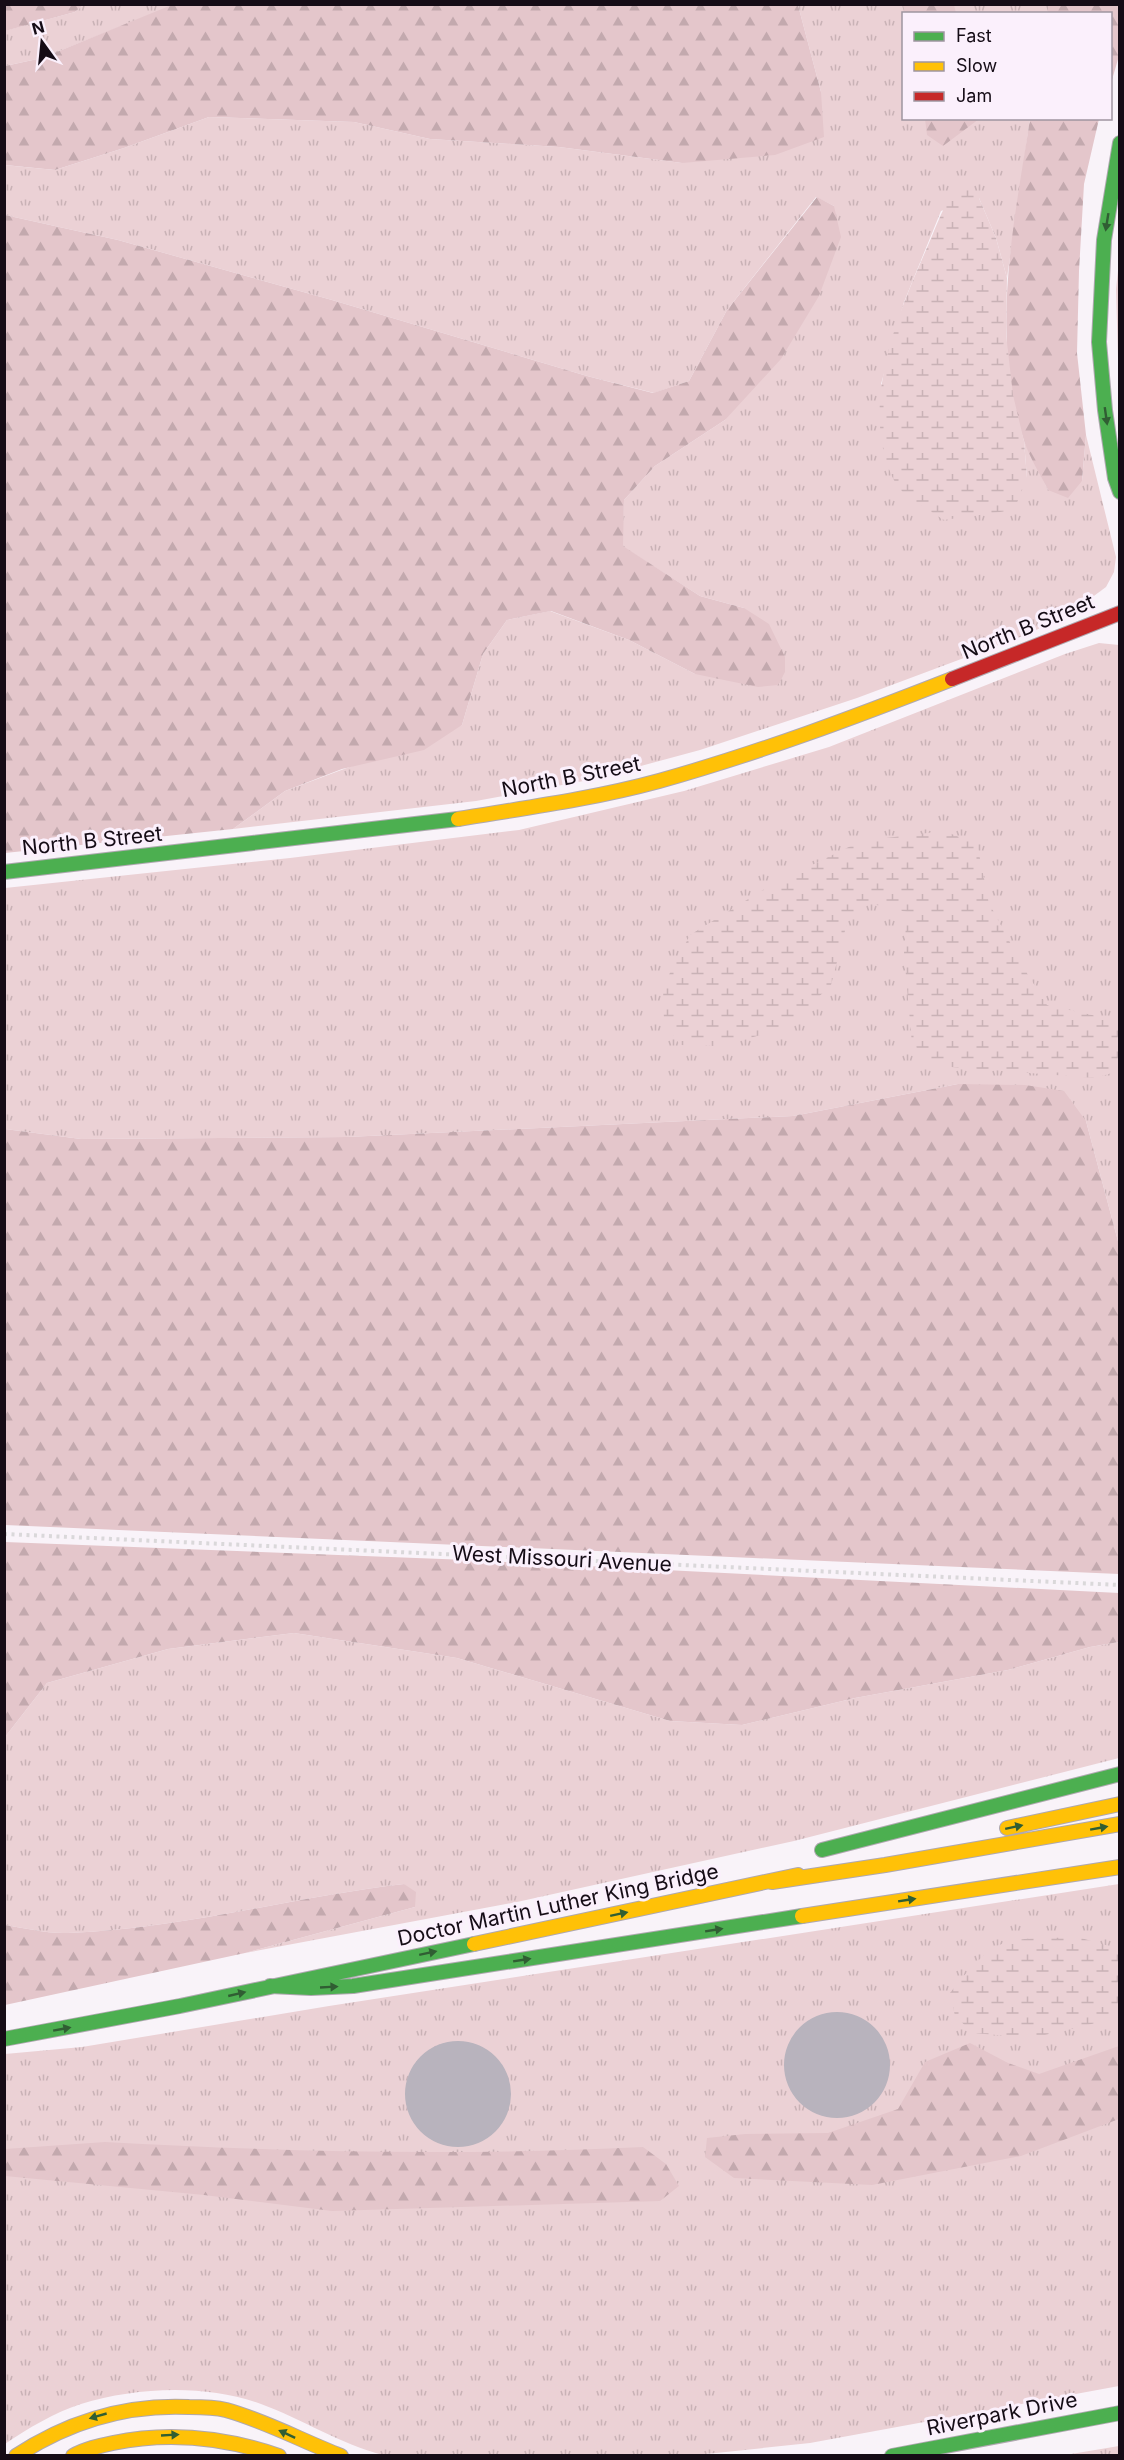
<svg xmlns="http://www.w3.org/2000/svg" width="1124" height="2460" font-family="Inter,sans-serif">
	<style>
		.grass { fill: url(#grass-tufts) }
		.forest { fill: url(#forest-firs) }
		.wetland { fill: url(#wetland-marsh) }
		.building { fill: #b8b3bd }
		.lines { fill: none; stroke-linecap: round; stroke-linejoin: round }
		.fast-casing { stroke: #afa8b0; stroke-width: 16 }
		.slow-casing { stroke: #afa8b0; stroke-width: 16 }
		.jam-casing { stroke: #afa8b0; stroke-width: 16 }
		.path { stroke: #dad8da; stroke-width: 4; stroke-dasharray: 3 4.5; stroke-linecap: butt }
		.fast { stroke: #4caf50; stroke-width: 14 }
		.slow { stroke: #ffc107; stroke-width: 14 }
		.jam { stroke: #c62828; stroke-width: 14 }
		.oneway { fill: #305e33 }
		.labels { text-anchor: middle; stroke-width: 6; stroke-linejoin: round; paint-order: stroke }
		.street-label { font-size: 21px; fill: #150c16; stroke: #fbf0fc }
	</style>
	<defs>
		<pattern id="grass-tufts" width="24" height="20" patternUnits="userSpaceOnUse" patternTransform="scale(1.5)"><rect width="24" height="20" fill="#ebd1d5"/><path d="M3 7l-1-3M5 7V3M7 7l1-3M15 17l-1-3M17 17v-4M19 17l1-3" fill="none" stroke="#c9b2b6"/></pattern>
		<pattern id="forest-firs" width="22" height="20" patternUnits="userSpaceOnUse" patternTransform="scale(1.5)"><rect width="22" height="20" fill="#e4c6cb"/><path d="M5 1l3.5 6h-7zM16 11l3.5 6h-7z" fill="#c3a9ae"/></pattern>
		<pattern id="wetland-marsh" width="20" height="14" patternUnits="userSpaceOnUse" patternTransform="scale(1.5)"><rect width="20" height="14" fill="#ebd1d5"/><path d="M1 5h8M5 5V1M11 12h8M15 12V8" fill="none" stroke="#c9b2b6"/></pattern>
	</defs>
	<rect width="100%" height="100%" fill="#f9f3f9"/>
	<path class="grass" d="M83,5h91l-132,53 -37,8 -1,-35 71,-19z
		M798,5h250v8l-144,1v104l126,1 -23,159 -11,-40 -17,-40 -38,13 -37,91 -23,82 146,94 -3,-37 24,49 34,-9 4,-46 30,122 -2,15 -8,15 -23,17 -52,29 -174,65 -157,52 -111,30 -113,21 -243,28 52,-38 177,-66 21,-71 24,-34 43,-9 79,29 66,34 49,-66 -44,-12 -78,-50 2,-46 31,-34 70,-46 109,-214 -18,-9 -89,113 -38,71 -35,12 -67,-17 -255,-76 -214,-60 -113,-25 -1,-50 51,5 69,-22 85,-31 145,5 76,17 129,8 123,16 139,-71z
		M1119,261v133l-3,-105z
		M1099,643l20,2v600l-33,-124 -128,-37 -165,32 -446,21 -266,2 -76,-10v-241l285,-30 229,-28 165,-39 145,-44 236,-93z
		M294,1633l163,25 213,63 72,4 113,-27 153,-28 82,-23 29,-5v116l-325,83 -277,61 -272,51 170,-46 -11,-23c-112,13 -223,45 -336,49 -20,1 -43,-5 -63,-8v-188l42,-54 121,-34z
		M1119,1884v502l-309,57 -94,10 -22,2h-311c-43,-11 -81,-36 -122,-51 -55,-20 -124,-17 -180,0 -26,8 -54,25 -76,40v-390l77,-7 247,-41z
		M1119,2446v9h-54z"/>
	<path class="forest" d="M5,4h78v1l-8,7 -70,19z
		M174,4l624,1 23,87 3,45 -49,18 -93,8 -123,-16 -129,-8 -76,-17 -145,-5 -85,31 -69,22 -50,-5v-99l37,-8z
		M903,5h51l2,8h-51z
		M1048,5h71v51l-8,27 -1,-69 -62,-1z
		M925,119v-1l54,1 -36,27 -16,-11z
		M1030,119h69l-15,65 -5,87 -2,82 9,82 -4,46 -14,17 -20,-8c-8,-16 -18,-32 -24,-49 -35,-105 -10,-217 6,-322z
		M817,197l17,9 7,31 -22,59 -38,63 -56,61 -70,46 -31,34 -1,46 77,50 44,12 25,16 16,33v15l-7,13 -20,2 -63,-13 -66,-34 -78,-29 -44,9 -24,34 -21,71 -38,25 -82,19 -57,22 -52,38 -228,24v-638l113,25 214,60 255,76 66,17 36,-12 38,-71z
		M958,1084l67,1 39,6 22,30 33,124v329l-1114,-49v-396l76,10 266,-2 446,-21z
		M5,1542l463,18 651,33v49l-29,5 -82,23 -153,28 -113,27 -72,-4 -213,-63 -163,-25 -126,16 -121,34 -42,54z
		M404,1884l12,8 -1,15 -170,46 -240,52v-80c20,3 43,9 63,8 113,-4 224,-36 336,-49z
		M970,2043l38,20 31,11 80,-28v73l-98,37 -149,29 -138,-7 -29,-21 2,-19 38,-4 83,-1 70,-24 27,-47z
		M105,2142c180,10 357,14 538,5l23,17 13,22 -19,15 -328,10 -128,-16 -199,-19v-27z"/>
	<path class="wetland" d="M968,188l11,10 17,40 11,40 -1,56 7,61 11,46 3,37 -13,32 -70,10c-12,-8 -43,-25 -48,-36 -39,-71 0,-166 30,-234 9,-20 15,-39 27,-58z
		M944,831l33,13 12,59 34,64 24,38 72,16v50l-24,7 -157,-12 -26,-22 -8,-91 3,-41 -39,-9 -20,16 -17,66 -26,25 -30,21 -54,15 -41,-1 -16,-24 -1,-35 27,-51 81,-50 90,-44z
		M1081,1938l38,11v61l-19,12 -68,16 -59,-5 -18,-17 -5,-23c13,-16 28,-36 47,-47 21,-11 60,-8 84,-8z"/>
	<path class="building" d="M784 2065a53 53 0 1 1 106 0a53 53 0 1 1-106 0Z
		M405 2094a53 53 0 1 1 106 0a53 53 0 1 1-106 0Z"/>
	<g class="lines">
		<defs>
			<path id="fast" d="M1120,143l-16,97 -5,102 6,68 10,68 5,14
				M4,872l454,-53
				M822,1850l298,-76
				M270,1986l41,2 42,-2 449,-70
				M4,2039l176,-33 294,-62
				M892,2456l228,-43"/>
			<path id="slow" d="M458,819c67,-11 135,-20 201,-38 100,-28 196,-64 293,-102
				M1007,1828l113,-24
				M772,1882l113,-17 235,-41
				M802,1916l318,-49
				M474,1944l324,-69
				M16,2456c53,-35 109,-52 173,-49 13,0 25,0 37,3 40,11 76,31 115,46
				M73,2456c12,-7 26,-10 40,-13 57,-12 111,-6 166,13"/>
			<path id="jam" d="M952,679l168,-66"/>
		</defs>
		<use href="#fast" class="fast-casing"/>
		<use href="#slow" class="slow-casing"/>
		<use href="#jam" class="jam-casing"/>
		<path class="path" d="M4,1534l1116,51"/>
		<use href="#fast" class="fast"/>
		<use href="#slow" class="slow"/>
		<use href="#jam" class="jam"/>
	</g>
	<defs><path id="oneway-solid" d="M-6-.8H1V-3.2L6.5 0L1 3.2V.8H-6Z" transform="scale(1.5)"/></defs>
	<g class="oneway">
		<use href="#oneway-solid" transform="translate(1107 222) rotate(99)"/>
		<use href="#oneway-solid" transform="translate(1106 416) rotate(82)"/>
		<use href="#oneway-solid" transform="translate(1014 1827) rotate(-12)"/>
		<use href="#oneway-solid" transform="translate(1099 1828) rotate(-10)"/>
		<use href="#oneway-solid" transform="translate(907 1900) rotate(-9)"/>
		<use href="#oneway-solid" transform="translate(619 1914) rotate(-12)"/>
		<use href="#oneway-solid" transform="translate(714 1930) rotate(-9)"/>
		<use href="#oneway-solid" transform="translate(428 1953) rotate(-12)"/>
		<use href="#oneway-solid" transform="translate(522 1960) rotate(-9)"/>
		<use href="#oneway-solid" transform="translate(329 1987) rotate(-3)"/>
		<use href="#oneway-solid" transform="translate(237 1994) rotate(-13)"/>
		<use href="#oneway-solid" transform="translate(62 2029) rotate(-10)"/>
		<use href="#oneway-solid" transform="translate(98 2416) rotate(164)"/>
		<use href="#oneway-solid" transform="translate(287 2434) rotate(-155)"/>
		<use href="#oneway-solid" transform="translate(170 2435) rotate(-3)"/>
	</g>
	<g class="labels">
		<g class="street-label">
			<text transform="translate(1028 627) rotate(-22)" y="7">North B Street</text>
			<text transform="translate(571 777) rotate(-11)" y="7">North B Street</text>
			<text transform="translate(92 841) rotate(-6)" y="7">North B Street</text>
			<text transform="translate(562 1559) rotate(3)" y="7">West Missouri Avenue</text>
			<text transform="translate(558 1905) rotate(-12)" y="7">Doctor Martin Luther King Bridge</text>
			<text transform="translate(1002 2414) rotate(-11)" y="7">Riverpark Drive</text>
		</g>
	</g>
	<rect width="1124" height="2460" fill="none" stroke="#150c16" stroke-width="12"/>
	<rect x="902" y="12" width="210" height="108" fill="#fbf0fc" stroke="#9f95a0" stroke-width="1.5"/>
	<rect x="914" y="32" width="30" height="9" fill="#4caf50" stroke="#9f95a0" stroke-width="1.5"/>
	<text x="956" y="42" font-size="18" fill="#150c16">Fast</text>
	<rect x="914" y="62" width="30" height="9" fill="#ffc107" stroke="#9f95a0" stroke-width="1.5"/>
	<text x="956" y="72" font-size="18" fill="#150c16">Slow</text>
	<rect x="914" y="92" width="30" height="9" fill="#c62828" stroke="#9f95a0" stroke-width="1.5"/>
	<text x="956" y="102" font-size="18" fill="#150c16">Jam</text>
	<g transform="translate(42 42) rotate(345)" stroke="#fbf0fc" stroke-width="4.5" paint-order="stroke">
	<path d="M0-4.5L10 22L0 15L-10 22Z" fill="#150c16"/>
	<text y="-9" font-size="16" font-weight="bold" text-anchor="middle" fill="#150c16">N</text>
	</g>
</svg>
